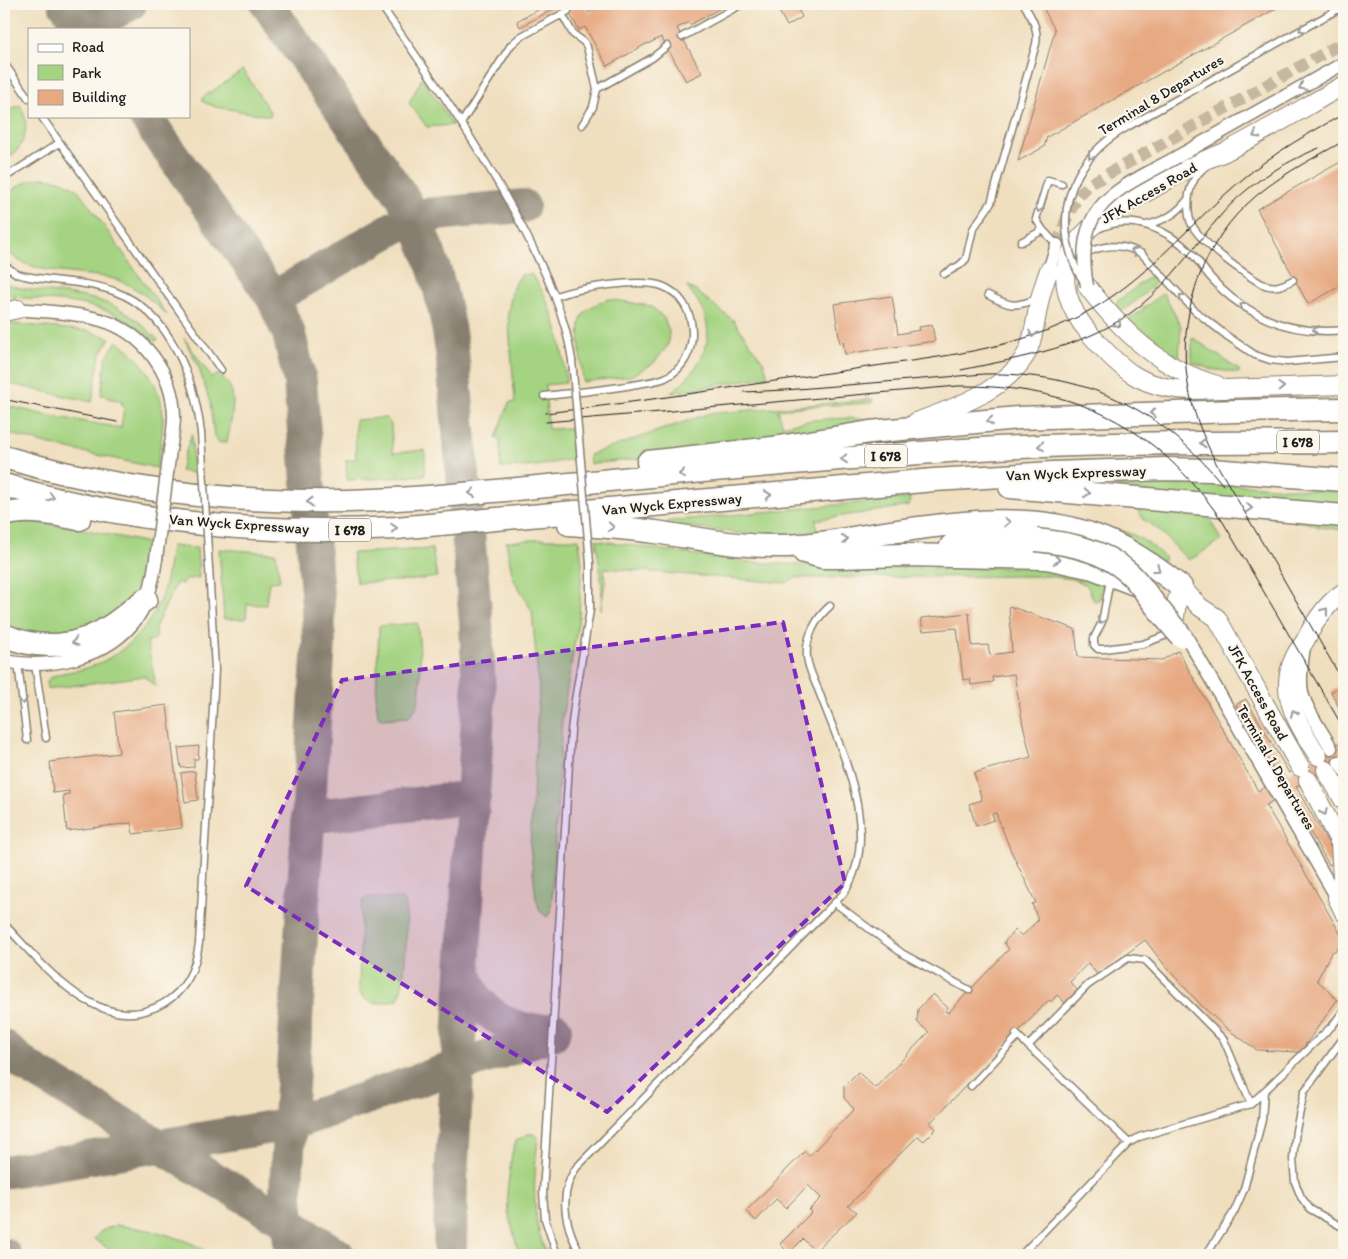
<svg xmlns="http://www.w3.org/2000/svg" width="1348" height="1259" font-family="Itim,sans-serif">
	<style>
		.green { fill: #a4d381; stroke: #60784e }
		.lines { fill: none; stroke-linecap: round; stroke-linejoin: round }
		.taxiway { stroke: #867e6e; stroke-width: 34 }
		.building { fill: #e7a982 }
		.street-tunnel { stroke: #c6b89e; stroke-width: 12; stroke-dasharray: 12 6; stroke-linecap: butt }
		.lane-casing { stroke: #867e6e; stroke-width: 9 }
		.street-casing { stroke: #867e6e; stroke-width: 15 }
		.secondary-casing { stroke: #867e6e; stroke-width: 20 }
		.highway-casing { stroke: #867e6e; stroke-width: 25 }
		.lane { stroke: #fff; stroke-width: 6 }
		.street { stroke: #fff; stroke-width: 12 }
		.secondary { stroke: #fff; stroke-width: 18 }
		.highway { stroke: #fff; stroke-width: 22 }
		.tram { stroke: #1c1c1c; stroke-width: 1 }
		.lane-bridge-casing { stroke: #867e6e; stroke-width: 9; stroke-linecap: butt }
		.street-bridge-casing { stroke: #867e6e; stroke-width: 15; stroke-linecap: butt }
		.highway-bridge-casing { stroke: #867e6e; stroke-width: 25; stroke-linecap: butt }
		.lane-bridge { stroke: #fff; stroke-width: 6 }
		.street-bridge { stroke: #fff; stroke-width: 12 }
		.highway-bridge { stroke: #fff; stroke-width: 22 }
		.oneway { stroke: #999 }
		.marked { fill: #7b2cbf; fill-opacity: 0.2; stroke: #7b2cbf; stroke-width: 4; stroke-dasharray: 10 6; stroke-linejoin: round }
		.labels { text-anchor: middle; stroke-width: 4.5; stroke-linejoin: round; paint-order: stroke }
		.shield { fill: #fbf7ec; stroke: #5f5e5a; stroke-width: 1 }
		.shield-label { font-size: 14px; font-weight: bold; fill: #1c1c1c }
		.street-label { font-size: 15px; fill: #1c1c1c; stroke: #fbf7ec }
	</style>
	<rect width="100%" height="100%" fill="#fbf7ec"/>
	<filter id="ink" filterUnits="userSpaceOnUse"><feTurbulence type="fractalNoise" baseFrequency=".02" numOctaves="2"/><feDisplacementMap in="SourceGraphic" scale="10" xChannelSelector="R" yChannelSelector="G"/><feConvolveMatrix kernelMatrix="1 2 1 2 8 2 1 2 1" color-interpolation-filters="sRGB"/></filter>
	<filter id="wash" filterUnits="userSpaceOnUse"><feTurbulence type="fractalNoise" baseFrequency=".0096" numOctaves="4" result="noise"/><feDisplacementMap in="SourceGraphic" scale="20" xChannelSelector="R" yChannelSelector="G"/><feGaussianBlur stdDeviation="1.12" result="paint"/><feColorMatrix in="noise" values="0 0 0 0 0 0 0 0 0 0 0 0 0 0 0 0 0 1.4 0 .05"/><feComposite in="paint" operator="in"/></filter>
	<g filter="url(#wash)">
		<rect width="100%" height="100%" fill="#f0dfbf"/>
		<path class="green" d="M243,70l27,42 1,3 -2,1 -53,-9 -13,-5 -1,-4z
			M422,78l31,47 -26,2 -18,-24z
			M20,105c12,21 5,44 -16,56v-45l5,-6z
			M40,178c15,0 27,3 39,13l88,124c-16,-15 -32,-30 -53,-36 -30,-8 -95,-2 -110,-34 -3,-7 0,-26 0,-35 0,-20 18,-28 36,-32z
			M531,274c23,29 32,72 35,109l-21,2 3,44 22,-1 3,31 -36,7 -36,2 -1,-29 -4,-1 13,-35 6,-1 -7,-89 5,-26 8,-12z
			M1150,276l5,8 -18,16 -16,12 -7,-8z
			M4,282c14,7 29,8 45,10 50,6 73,10 109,48l-4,1c-47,-44 -91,-38 -150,-45z
			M686,286l10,5 38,30 30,42 4,13 -97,17c38,-32 52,-66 15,-107z
			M1163,293l18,33 -2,33 -26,-17 -24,-22z
			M608,299l43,7 13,12 5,13 -1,14 -14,18 -23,13 -48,6c-1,-15 -7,-53 -1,-65 5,-10 17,-14 26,-18z
			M4,323l84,8 22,7 -10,17 -8,47 -82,-18 -6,21 37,9 80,14 3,-21 -2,-1v-5l-15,-3v-2l-6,-1 5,-37 11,-17c24,16 46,46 46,77 0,16 -4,34 -6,50l-111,-24 -42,-12z
			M1192,337l47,33v3l-29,-4 -18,-7z
			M184,338l28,40 6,-4c4,4 11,9 13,15 5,12 -1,40 -4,53l-7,1 -6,-6 -4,-34 -11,-35z
			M873,399l-1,4 -72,4 -22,3 5,16c36,-10 71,-8 107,-6l-126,26 -174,18 -1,-9 118,-41z
			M381,418h6l4,7 2,28 32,-3v25l-36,3 -42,2 -1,-20 10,-1 -1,-39z
			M192,433l1,40 -13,-2c3,-13 8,-25 12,-38z
			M1141,482l105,3 98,7v38l-25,-3 -7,-3 -199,-38 -1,-3z
			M910,498l-1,8 -93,14 1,12 -27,2 -18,-2 5,6 -111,-14 2,-3z
			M1136,508l70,4 15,28 -26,17 -5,2h-3l-28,-29 -15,-10z
			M14,520l59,7 75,16 -8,45 -12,23 -98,42 -18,-1 -8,-3v-125z
			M1103,529c24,-1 46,12 62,29l-2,4z
			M542,539h37l3,25 -3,53 -17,102 -11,194 -4,4 -7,-6 -4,-13 -6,-53 9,-154 -7,-80 -19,-33 -7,-36z
			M596,540l127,19 2,-3 19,6 116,6 166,-1 46,5 36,11 -7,9 -2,8 -5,1 -7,-16 -15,-6 -25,-3 -252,2 -9,5 -182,-15 1,14 -4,28 1,-25z
			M171,546l26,2 2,30 -12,1 -5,5 -5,-2 -22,46 1,10 -2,2 -7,1 9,45 -3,-1 -8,-9 -98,13v-8c7,-9 25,-9 36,-12 40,-11 72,-44 82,-85 3,-12 4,-26 6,-38z
			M219,549l57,4 4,28 -11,1 -3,23 -19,-1 -1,15h-22z
			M432,549l5,28 -23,3 -57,3 -5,-30z
			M417,623c3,13 5,67 1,80 -2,6 -5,9 -9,14l-28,2 -3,-4 -2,-16 3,-73z
			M367,897l35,2 3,3c3,18 1,81 -7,97 -14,4 -32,9 -39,-8l2,-80 2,-10z
			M528,1134h6l4,3c-4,40 -8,80 9,118h-28l-11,-44 -1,-19 5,-39 4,-12z
			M116,1225c34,4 67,11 97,30h-95l-24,-16 7,-8z"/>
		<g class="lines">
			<path class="taxiway" d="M65,4l18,25
				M267,4l136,194c28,49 41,97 49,153l24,272 3,72 -28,484 -1,76
				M85,29l45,-25
				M145,116l128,182 16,36 11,47 18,225 1,35 -32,527 -1,29 5,58
				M273,298l141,-82 109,-10
				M308,817l166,-20
				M464,966c6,44 49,71 91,63
				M4,1047l24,20 259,155 51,33
				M4,1172l286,-48 263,-90
				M4,1255h1"/>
		</g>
		<g id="blocks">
			<path class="building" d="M537,4h26l-43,23 -3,-6 23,-12z
				M564,4h20l5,9 15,-9h124l-38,21 -1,-3 -12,6 25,45 -16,8 -25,-44 -13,7v-1l-41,23 -22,-39 -6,3z
				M775,4h20l7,13 -15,9z
				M1041,4h243l-237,133 -3,10 -26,14 37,-131z
				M1344,160v124l-36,20 -51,-95z
				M892,296l6,38 22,-4 -1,-3 13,-2 3,16 -90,13 -2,-12 -3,1 -6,-39z
				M1009,606l66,23 3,28 84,3 16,-9 80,140 21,-12 -43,-74 3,-2 7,-4 43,74 55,-33v19l-48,28 42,73 -9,5 -42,-73 -21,13 78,135v5l-13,8 -14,27 20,20 -36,51 -3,1 -41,-2 -31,-22 -25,-23 -35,-38 -21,-27 -47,35 -10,-12 -18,19 8,9 -12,13 -9,-9 -6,7 -2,-2 -119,123 6,6 -12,12 -6,-5 -70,70 9,6 -42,39 -12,-12 -14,14 -9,-9 31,-31 -2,-3 12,-12 -13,-13 -22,23 -10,-9 -20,22 -10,-10 59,-60 4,5 45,-47 -10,-11v-12l14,-14 17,16 54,-56 -12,-10 1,-13 15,-15 15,14 -3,3 3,2 61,-64 -5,-7 11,-12 7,6 16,-16 -6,-16 4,-1 -25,-52 -15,-38 -4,1 2,6 -18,6 -7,-22 13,-4 -8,-27 57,-16 -8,-32 -9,-51 -22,3 1,5 -22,3 -1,-6 -7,1 -6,-52 -34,3 -2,-13 48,-5 3,33 16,-1 2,10 22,-3z
				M1338,687l6,10v20l-13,-25z
				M167,705l15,123 -49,6 -2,-11 -64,8 -4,-36 6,-1v-3l-16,2 -3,-31 69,-9 -5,-41z
				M199,746l-1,13h-4v8l-13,1 -3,-20z
				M195,771l3,29 -13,2 -4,-29z"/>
		</g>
	</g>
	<g filter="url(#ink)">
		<use href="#blocks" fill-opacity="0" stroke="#867e6e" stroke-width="1"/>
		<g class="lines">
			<path class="street-tunnel" d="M1057,245c8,-22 14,-44 33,-61l254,-142"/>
			<defs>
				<path id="lane" d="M380,4c52,74 103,147 145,228 21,42 40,81 47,128
					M562,14l11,20 11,8 3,5 10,42 -4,18 -11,18
					M682,37l60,-33
					M4,63l25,36
					M597,89l55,-31 15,-12
					M41,116l180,254
					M462,122l49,-77 9,-8 48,-26
					M1129,126l215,-120
					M1204,168c-9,7 -13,16 -15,26 -1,10 -2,22 3,31 10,19 51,48 70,59 12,5 20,2 31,-4
					M4,178l55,-35
					M1147,225c18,-5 30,-11 41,-26
					M1100,228c33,-14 67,1 91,25 8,8 14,19 22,27 11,13 27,25 42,33 27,15 59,20 89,17
					M1021,242l22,-12
					M1057,245l-14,-15 -7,-11 12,-39 14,4
					M1085,254c19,-10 37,-11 57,0l53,57 32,25 28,19 15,5 17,2 57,-5
					M4,265l13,9 8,2c30,6 63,5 91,16 54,20 79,88 85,141
					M944,274l16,-9 6,-6 7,-30 18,-26 45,-159c3,-16 -5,-27 -12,-40
					M988,295c21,11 26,13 48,4
					M544,396c29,-3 59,-6 88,-11 10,-2 23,-3 33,-7 38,-17 35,-78 -3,-92 -23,-8 -83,2 -106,10
					M1110,580l-8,42 -8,16v7l4,4h6l39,-5 29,-11
					M18,663l9,77
					M35,664l11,74
					M835,903l68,51 66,36
					M4,924c39,40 96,117 160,79 22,-13 32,-35 35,-60l15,-252 1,-22 -6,-101
					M1016,1034l113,109
					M1344,1037l-40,55 -8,38 -3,29 2,23 6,15 9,12 34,19
					M1028,1046l60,-61 40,-27 17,2 79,80 27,64
					M971,1086l47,-50
					M557,1255l-12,-36 -2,-26 28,-462 3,-25 16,-96v-47
					M581,1255c-15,-27 -24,-59 -5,-87l267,-274c40,-57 0,-140 -22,-197 -4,-12 -13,-27 -14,-40 -2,-19 9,-39 23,-51
					M1021,1255l108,-112 10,-6 112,-33 82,-79 11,-15
					M1206,1255l28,-43 10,-23 18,-69 2,-29"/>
				<path id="street" d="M1177,157l167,-94
					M1049,270l8,-25
					M10,309c30,2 62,3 91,11 42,12 72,53 73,96 0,12 -2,23 -4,34
					M1182,629l155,269
					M1304,646c-2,15 -5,32 -2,47 5,19 20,38 29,55
					M4,661c46,9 104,-3 133,-43 12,-17 16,-39 19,-59
					M1339,762l5,8"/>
				<path id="secondary" d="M1344,85c-39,22 -78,46 -119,67 -9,4 -19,7 -28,12 -19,9 -37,21 -56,31 -24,14 -53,28 -68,53 -17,30 -4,62 17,86 31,36 52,55 102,56l152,-5
					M1087,286c35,46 74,83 130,99
					M4,312l14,-3
					M916,422c37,-13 98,-35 113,-74 6,-16 7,-33 11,-49 2,-10 6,-20 9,-29
					M1175,618l2,-18 4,-13 19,20 17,11 83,149
					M1318,756c-19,-31 -42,-63 -23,-100 3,-6 8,-11 11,-17 9,-18 21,-36 38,-47
					M1326,770l18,31
					M1308,780l32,63 2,35 -5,20 7,14"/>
				<path id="highway" d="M4,457c137,41 281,51 424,40 184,-16 367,-37 552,-48 121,-7 243,-6 364,-7
					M648,462l125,-14 97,-16 148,-14 218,-7 108,-2
					M4,485c126,38 261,50 392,43l538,-48 119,-7 113,-4 45,1 133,10
					M1010,487l334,29
					M4,515c25,-7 50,-1 75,4
					M569,524c29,2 58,4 86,8 42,6 82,15 124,14 33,0 66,-7 98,-12 67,-10 147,-23 213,0 34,11 63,31 91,53
					M951,546l48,-7 37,1
					M804,552l18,5h17l65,-2 143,3 46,10 47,18
					M4,635c35,16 76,13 108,-10 12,-8 22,-18 34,-26"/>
			</defs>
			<use href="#lane" class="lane-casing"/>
			<use href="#street" class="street-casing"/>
			<use href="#secondary" class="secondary-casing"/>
			<use href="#highway" class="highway-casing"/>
			<use href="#lane" class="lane"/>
			<use href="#street" class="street"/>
			<use href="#secondary" class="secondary"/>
			<use href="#highway" class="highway"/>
			<path class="tram" d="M1344,141c-34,19 -70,37 -98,64 -47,45 -69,116 -58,179 4,28 16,54 28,79l128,220
				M961,370c62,-13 128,-23 179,-64 32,-26 54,-60 81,-91 27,-31 60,-51 98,-67
				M744,392l41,-2 199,-16c100,-2 176,33 239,111
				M7,400l110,22
				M546,413c101,-12 201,-28 302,-43 83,-13 172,-18 246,-62 58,-34 99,-88 150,-130 31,-26 65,-45 100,-64
				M546,422l412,-36c118,-1 197,39 265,136l121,207"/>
			<defs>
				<path id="lane-bridge" d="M1084,282c-9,-12 -13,-25 -16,-39 -10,-50 17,-93 61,-117
					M572,360l18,203
					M201,433l8,135"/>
				<path id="street-bridge" d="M1087,286c-14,-82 28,-95 90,-129
					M156,559l14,-109"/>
				<path id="highway-bridge" d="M1036,540c32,3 68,10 93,33 11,10 18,22 27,33 8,10 16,20 25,30"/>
			</defs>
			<use href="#lane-bridge" class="lane-bridge-casing"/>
			<use href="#street-bridge" class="street-bridge-casing"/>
			<use href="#highway-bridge" class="highway-bridge-casing"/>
			<use href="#lane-bridge" class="lane-bridge"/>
			<use href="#street-bridge" class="street-bridge"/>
			<use href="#highway-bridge" class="highway-bridge"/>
		</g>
		<defs><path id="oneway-chevron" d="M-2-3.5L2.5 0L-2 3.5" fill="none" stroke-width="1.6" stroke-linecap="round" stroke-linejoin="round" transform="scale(1.25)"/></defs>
		<g class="oneway">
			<use href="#oneway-chevron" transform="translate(1302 29) rotate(151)"/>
			<use href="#oneway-chevron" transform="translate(1302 87) rotate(151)"/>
			<use href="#oneway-chevron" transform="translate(1256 135) rotate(151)"/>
			<use href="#oneway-chevron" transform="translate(1091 156) rotate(129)"/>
			<use href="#oneway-chevron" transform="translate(1039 209) rotate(108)"/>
			<use href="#oneway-chevron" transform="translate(1134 251) rotate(-156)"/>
			<use href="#oneway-chevron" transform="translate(1182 297) rotate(-133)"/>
			<use href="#oneway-chevron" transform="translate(1243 306) rotate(-145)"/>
			<use href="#oneway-chevron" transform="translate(1118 324) rotate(47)"/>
			<use href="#oneway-chevron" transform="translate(1316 330) rotate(-175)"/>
			<use href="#oneway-chevron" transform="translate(1033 334) rotate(103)"/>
			<use href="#oneway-chevron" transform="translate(1281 387) rotate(-2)"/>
			<use href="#oneway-chevron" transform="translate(1153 413) rotate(178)"/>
			<use href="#oneway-chevron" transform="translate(990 421) rotate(175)"/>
			<use href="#oneway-chevron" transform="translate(1203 443) rotate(179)"/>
			<use href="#oneway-chevron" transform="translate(1041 446) rotate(177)"/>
			<use href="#oneway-chevron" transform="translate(844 459) rotate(175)"/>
			<use href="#oneway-chevron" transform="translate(682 474) rotate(175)"/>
			<use href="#oneway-chevron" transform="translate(472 493) rotate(175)"/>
			<use href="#oneway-chevron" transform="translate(1087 493) rotate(5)"/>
			<use href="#oneway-chevron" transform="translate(768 495) rotate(-6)"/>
			<use href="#oneway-chevron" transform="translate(51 497) rotate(14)"/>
			<use href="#oneway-chevron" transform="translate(310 502) rotate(-180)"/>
			<use href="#oneway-chevron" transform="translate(1249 508) rotate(5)"/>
			<use href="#oneway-chevron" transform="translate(1007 522) rotate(1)"/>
			<use href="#oneway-chevron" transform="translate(611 527) rotate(5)"/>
			<use href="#oneway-chevron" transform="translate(394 528) rotate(-4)"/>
			<use href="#oneway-chevron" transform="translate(845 539) rotate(-9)"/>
			<use href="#oneway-chevron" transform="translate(1057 560) rotate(9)"/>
			<use href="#oneway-chevron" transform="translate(1157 569) rotate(36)"/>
			<use href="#oneway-chevron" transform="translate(1325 611) rotate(-52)"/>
			<use href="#oneway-chevron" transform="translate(1101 621) rotate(108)"/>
			<use href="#oneway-chevron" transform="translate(75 642) rotate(165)"/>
			<use href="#oneway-chevron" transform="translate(23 701) rotate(83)"/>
			<use href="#oneway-chevron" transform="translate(1294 713) rotate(-114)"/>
			<use href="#oneway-chevron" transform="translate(1324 812) rotate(63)"/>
		</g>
	</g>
	<path class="marked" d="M783,622l62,261 -238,229 -361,-226 96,-206z"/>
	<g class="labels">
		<g class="shield">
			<rect x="1277" y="430.5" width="42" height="23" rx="4"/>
			<rect x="865" y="444.5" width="42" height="23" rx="4"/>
			<rect x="329" y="518.5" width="42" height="23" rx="4"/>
		</g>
		<g class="shield-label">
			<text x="1298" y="447">I 678</text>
			<text x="886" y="461">I 678</text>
			<text x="350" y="535">I 678</text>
		</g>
		<g class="street-label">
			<text transform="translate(1161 95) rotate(-31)" y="5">Terminal 8 Departures</text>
			<text transform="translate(1149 193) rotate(-30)" y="5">JFK Access Road</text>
			<text transform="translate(1076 473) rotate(-2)" y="5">Van Wyck Expressway</text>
			<text transform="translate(672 504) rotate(-5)" y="5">Van Wyck Expressway</text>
			<text transform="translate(239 524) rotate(4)" y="5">Van Wyck Expressway</text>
			<text transform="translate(1258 692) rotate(61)" y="5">JFK Access Road</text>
			<text transform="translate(1276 767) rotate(60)" y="5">Terminal 1 Departures</text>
		</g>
	</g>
	<rect width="1348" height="1259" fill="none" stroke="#fbf7ec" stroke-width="20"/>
	<rect x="28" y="28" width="162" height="90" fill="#fbf7ec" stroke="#a29f99"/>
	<rect x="38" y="44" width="25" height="8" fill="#ffffff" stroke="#a29f99"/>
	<text x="72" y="52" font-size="15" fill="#1c1c1c">Road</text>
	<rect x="38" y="65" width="25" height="15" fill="#a4d381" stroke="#a29f99"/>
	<text x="72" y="78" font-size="15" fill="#1c1c1c">Park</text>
	<rect x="38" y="90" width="25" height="15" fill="#e7a982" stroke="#a29f99"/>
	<text x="72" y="102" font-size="15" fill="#1c1c1c">Building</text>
</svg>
